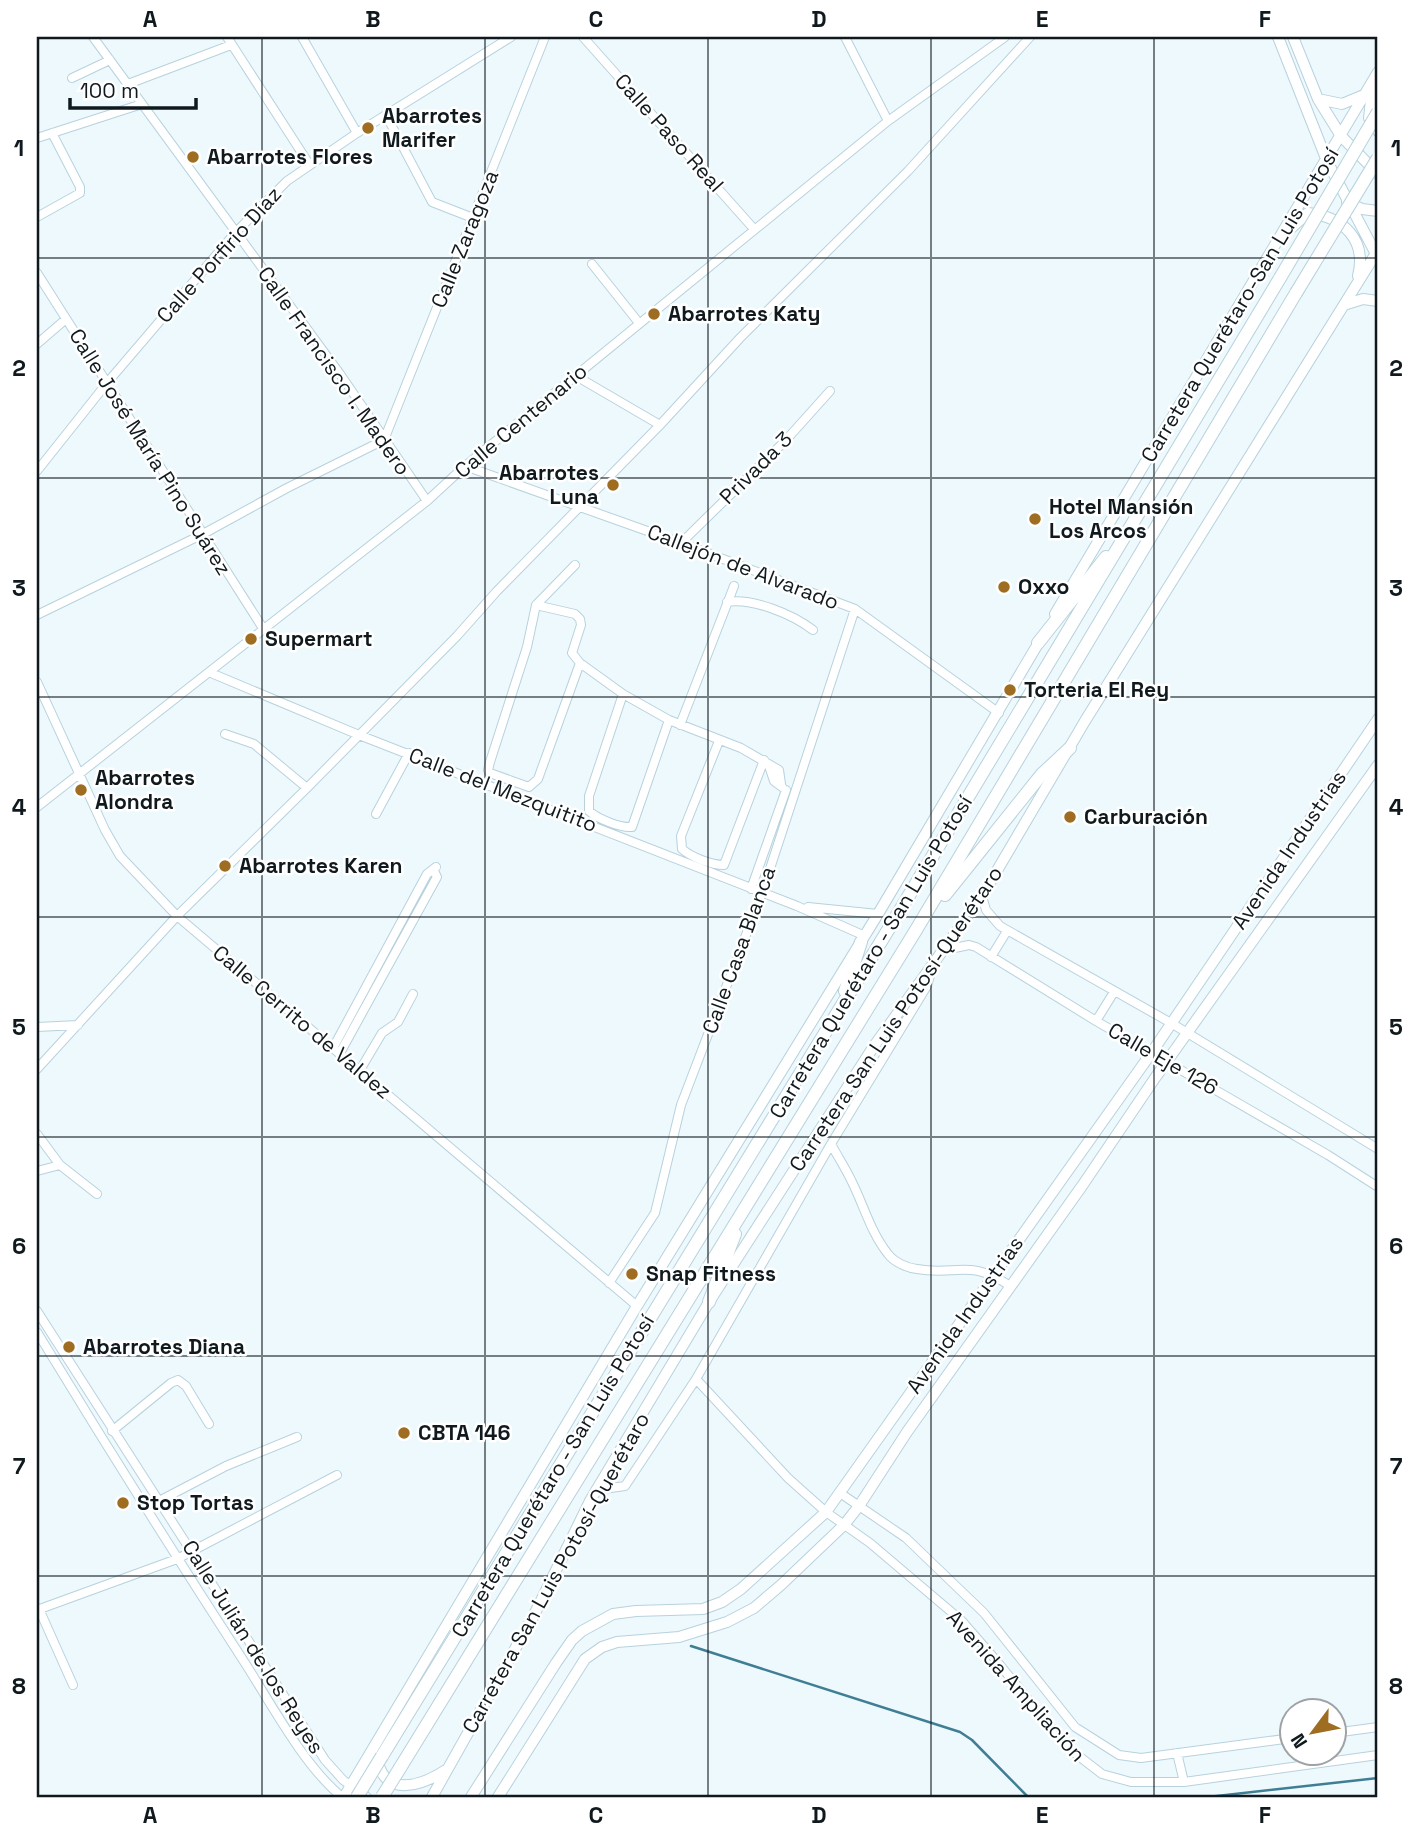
<svg xmlns="http://www.w3.org/2000/svg" width="1415" height="1834" font-family="'Space Grotesk',sans-serif">
	<style>
		.lines { fill: none; stroke-linecap: round; stroke-linejoin: round }
		.stream { stroke: #407e94; stroke-width: 2.5 }
		.minor-casing { stroke: #b7d2dd; stroke-width: 10 }
		.major-casing { stroke: #b7d2dd; stroke-width: 12 }
		.highway-casing { stroke: #b7d2dd; stroke-width: 14 }
		.minor { stroke: #fff; stroke-width: 8 }
		.major { stroke: #fff; stroke-width: 10 }
		.highway { stroke: #fff; stroke-width: 12 }
		.highway-bridge-casing { stroke: #b7d2dd; stroke-width: 14; stroke-linecap: butt }
		.highway-bridge { stroke: #fff; stroke-width: 12 }
		.grid { fill: none; stroke: #101a1e; stroke-width: 2; stroke-opacity: 0.55 }
		.poi-dot { fill: #9e6d21; stroke: #fff; stroke-width: 2.5 }
		.labels { text-anchor: middle; stroke-width: 5; stroke-linejoin: round; paint-order: stroke }
		.poi-label { font-size: 21px; font-weight: bold; fill: #101a1e; stroke: #fff; text-anchor: start }
		.street-label { font-size: 21px; fill: #101a1e; stroke: #fff }
		.neatline { fill: none; stroke: #101a1e; stroke-width: 2.5 }
		.grid-label { font-size: 23px; text-anchor: middle; font-weight: bold; fill: #101a1e }
	</style>
	<rect width="100%" height="100%" fill="#eef9fe"/>
	<g class="lines">
		<path class="stream" d="M691,1646l269,86 12,8 56,57
			M1208,1797l170,-19"/>
		<defs>
			<path id="minor" d="M93,37l247,337 87,127
				M227,37l82,127
				M302,37l55,96
				M583,37l171,192
				M845,37l43,84
				M72,78l38,-18
				M128,84l103,-39
				M386,115l46,87 41,16
				M37,138l105,-34
				M37,217l43,-24v-6l-28,-54
				M592,264l47,59
				M37,273l227,357
				M37,344l29,-25
				M576,376l84,49
				M465,466l216,77 174,66 144,104
				M37,471l70,-88 128,-150 52,-52 70,-48 154,-96
				M681,543l105,-103 44,-49
				M575,565l-39,40 -9,42 -37,115 -2,8 2,3 39,14 9,-8 42,-116
				M727,602c26,-4 65,12 86,28
				M536,605l39,9 5,5 1,6 -9,28 8,10 43,31 46,26 72,28 38,22 2,14
				M37,615l166,-81 84,-46 97,-48 161,-403
				M211,673l148,62 438,171 68,30
				M37,682l68,148 15,26 57,60 460,390
				M623,694l-34,102v15c9,8 31,17 43,16l37,-107
				M680,725l54,-139
				M225,734l29,10 53,44
				M719,741l-38,95 1,13c9,8 29,16 42,16l40,-105
				M769,766l5,15 8,6
				M37,807l390,-306 38,-35 423,-345 117,-84
				M376,814l33,-61
				M751,889l35,-99
				M982,896l4,14 14,16 171,97 207,126
				M808,907l70,7
				M945,950l24,-5 7,2 120,74 232,134 50,32
				M991,957l16,-26
				M1096,1021l18,-29
				M37,1027l41,-2
				M333,1048l94,-174 9,-7
				M340,1053l97,-176 -3,-6
				M37,1069l140,-153 130,-128 150,-152 40,-45 163,-166 80,-87 168,-167 122,-134
				M360,1070l22,-37 16,-11 15,-28
				M37,1134l23,31 37,29
				M831,1144c7,13 15,25 21,38 12,24 19,51 36,72 6,8 19,14 29,15 40,7 52,-11 93,17
				M37,1171l23,-6
				M609,1283l46,-70 26,-108 81,-212 93,-284
				M37,1311l288,449 18,20 24,17
				M37,1332c67,110 136,220 206,328 28,43 60,105 99,137
				M696,1379l92,99 38,34 44,31 92,78 33,38 72,88 35,27 29,8h53l194,-27
				M112,1431l59,-48 7,-3 8,6 23,38
				M596,1490l29,-4 71,-107 135,-235 96,-158 5,-17
				M840,1493l66,45 78,75 91,114 44,28 22,3 151,-20
				M159,1501l67,-35 71,-29
				M39,1609l34,76
				M37,1610l140,-51 160,-84
				M1334,1733l44,-6
				M1177,1753l7,29"/>
			<path id="major" d="M1278,37l49,124 50,95
				M1293,37l25,62 23,37 37,38
				M1372,91l-3,27 9,13
				M1318,99l24,5 24,-10
				M1347,202l15,7 16,2
				M1289,230l19,-17c36,4 59,27 50,63
				M1347,304l16,-5 15,2
				M1055,614l323,-542
				M377,1757c6,42 44,29 69,13
				M344,1797l293,-491 241,-392 164,-277
				M432,1797l101,-180 58,-118 118,-197 165,-256 108,-150 103,-175 293,-471
				M471,1797l85,-134 16,-23 10,-9 31,-17 23,-3 67,-2 19,-7 19,-13 85,-77 326,-460 226,-333
				M498,1797l87,-138 17,-12 15,-5 62,-5 48,-15 27,-14 27,-23 63,-60 15,-19 48,-74 175,-246 73,-108 223,-313"/>
			<path id="highway" d="M1038,643l68,-86
				M945,895l97,-121 28,-26
				M845,991l16,-49
				M709,1302l26,-68
				M382,1756l514,-839 384,-639
				M400,1768l516,-838 380,-637"/>
		</defs>
		<use href="#minor" class="minor-casing"/>
		<use href="#major" class="major-casing"/>
		<use href="#highway" class="highway-casing"/>
		<use href="#minor" class="minor"/>
		<use href="#major" class="major"/>
		<use href="#highway" class="highway"/>
		<defs>
			<path id="highway-bridge" d="M1280,278l98,-166
				M1296,293l82,-135
				M357,1797l25,-41
				M382,1797l18,-29"/>
		</defs>
		<use href="#highway-bridge" class="highway-bridge-casing"/>
		<use href="#highway-bridge" class="highway-bridge"/>
	</g>
	<path class="grid" d="M262,37v1760M485,37v1760M708,37v1760M931,37v1760M1154,37v1760M37,258h1341M37,478h1341M37,697h1341M37,917h1341M37,1137h1341M37,1356h1341M37,1576h1341"/>
	<g class="poi-dot">
		<circle cx="368" cy="128" r="7"/>
		<circle cx="193" cy="157" r="7"/>
		<circle cx="654" cy="314" r="7"/>
		<circle cx="613" cy="485" r="7"/>
		<circle cx="1035" cy="519" r="7"/>
		<circle cx="1004" cy="587" r="7"/>
		<circle cx="251" cy="639" r="7"/>
		<circle cx="1010" cy="690" r="7"/>
		<circle cx="81" cy="790" r="7"/>
		<circle cx="1070" cy="817" r="7"/>
		<circle cx="225" cy="866" r="7"/>
		<circle cx="632" cy="1274" r="7"/>
		<circle cx="69" cy="1347" r="7"/>
		<circle cx="404" cy="1433" r="7"/>
		<circle cx="123" cy="1503" r="7"/>
	</g>
	<g class="labels">
		<g class="poi-label">
			<text x="382" y="123">Abarrotes<tspan x="382" dy="24">Marifer</tspan></text>
			<text x="207" y="164">Abarrotes Flores</text>
			<text x="668" y="321">Abarrotes Katy</text>
			<text x="599" y="480" text-anchor="end">Abarrotes<tspan x="599" dy="24">Luna</tspan></text>
			<text x="1049" y="514">Hotel Mansión<tspan x="1049" dy="24">Los Arcos</tspan></text>
			<text x="1018" y="594">Oxxo</text>
			<text x="265" y="646">Supermart</text>
			<text x="1024" y="697">Torteria El Rey</text>
			<text x="95" y="785">Abarrotes<tspan x="95" dy="24">Alondra</tspan></text>
			<text x="1084" y="824">Carburación</text>
			<text x="239" y="873">Abarrotes Karen</text>
			<text x="646" y="1281">Snap Fitness</text>
			<text x="83" y="1354">Abarrotes Diana</text>
			<text x="418" y="1440">CBTA 146</text>
			<text x="137" y="1510">Stop Tortas</text>
		</g>
		<g class="street-label">
			<text transform="translate(669 133) rotate(48)" y="7">Calle Paso Real</text>
			<text transform="translate(465 239) rotate(-68)" y="7">Calle Zaragoza</text>
			<text transform="translate(219 255) rotate(-48)" y="7">Calle Porfirio Díaz</text>
			<text transform="translate(1240 305) rotate(-59)" y="7">Carretera Querétaro-San Luis Potosí</text>
			<text transform="translate(334 371) rotate(55)" y="7">Calle Francisco I. Madero</text>
			<text transform="translate(521 421) rotate(-40)" y="7">Calle Centenario</text>
			<text transform="translate(150 452) rotate(58)" y="7">Calle José María Pino Suárez</text>
			<text transform="translate(756 468) rotate(-45)" y="7">Privada 3</text>
			<text transform="translate(743 567) rotate(21)" y="7">Callejón de Alvarado</text>
			<text transform="translate(503 790) rotate(21)" y="7">Calle del Mezquitito</text>
			<text transform="translate(1289 850) rotate(-56)" y="7">Avenida Industrias</text>
			<text transform="translate(739 950) rotate(-70)" y="7">Calle Casa Blanca</text>
			<text transform="translate(871 957) rotate(-59)" y="7">Carretera Querétaro - San Luis Potosí</text>
			<text transform="translate(896 1019) rotate(-56)" y="7">Carretera San Luis Potosí-Querétaro</text>
			<text transform="translate(302 1022) rotate(40)" y="7">Calle Cerrito de Valdez</text>
			<text transform="translate(1163 1059) rotate(30)" y="7">Calle Eje 126</text>
			<text transform="translate(965 1315) rotate(-55)" y="7">Avenida Industrias</text>
			<text transform="translate(553 1476) rotate(-59)" y="7">Carretera Querétaro - San Luis Potosí</text>
			<text transform="translate(556 1573) rotate(-61)" y="7">Carretera San Luis Potosí-Querétaro</text>
			<text transform="translate(253 1647) rotate(58)" y="7">Calle Julián de los Reyes</text>
			<text transform="translate(1016 1686) rotate(48)" y="7">Avenida Ampliación</text>
		</g>
	</g>
	<rect width="1415" height="1834" fill="none" stroke="#ffffff" stroke-width="77"/>
	<g transform="translate(1313 1732) rotate(238)"><circle r="33" fill="#ffffff" stroke="#9fa3a5" stroke-width="2"/>
	<path d="M0-5L12 26L0 18L-12 26Z" fill="#9e6d21"/>
	<text y="-10" font-size="19" font-weight="bold" text-anchor="middle" fill="#101a1e">N</text>
	</g>
	<path d="M70 98v10h126v-10" fill="none" stroke="#101a1e" stroke-width="3.5"/>
	<text x="80" y="98" font-size="21" fill="#101a1e" stroke="#ffffff" stroke-width="5" paint-order="stroke">100 m</text>
	<rect x="38" y="38" width="1338" height="1758" class="neatline"/>
	<g class="grid-label">
		<text x="150" y="27">A</text>
		<text x="373" y="27">B</text>
		<text x="596" y="27">C</text>
		<text x="819" y="27">D</text>
		<text x="1042" y="27">E</text>
		<text x="1265" y="27">F</text>
		<text x="19" y="156">1</text>
		<text x="1396" y="156">1</text>
		<text x="19" y="376">2</text>
		<text x="1396" y="376">2</text>
		<text x="19" y="596">3</text>
		<text x="1396" y="596">3</text>
		<text x="19" y="815">4</text>
		<text x="1396" y="815">4</text>
		<text x="19" y="1035">5</text>
		<text x="1396" y="1035">5</text>
		<text x="19" y="1254">6</text>
		<text x="1396" y="1254">6</text>
		<text x="19" y="1474">7</text>
		<text x="1396" y="1474">7</text>
		<text x="19" y="1694">8</text>
		<text x="1396" y="1694">8</text>
		<text x="150" y="1823">A</text>
		<text x="373" y="1823">B</text>
		<text x="596" y="1823">C</text>
		<text x="819" y="1823">D</text>
		<text x="1042" y="1823">E</text>
		<text x="1265" y="1823">F</text>
	</g>
</svg>
